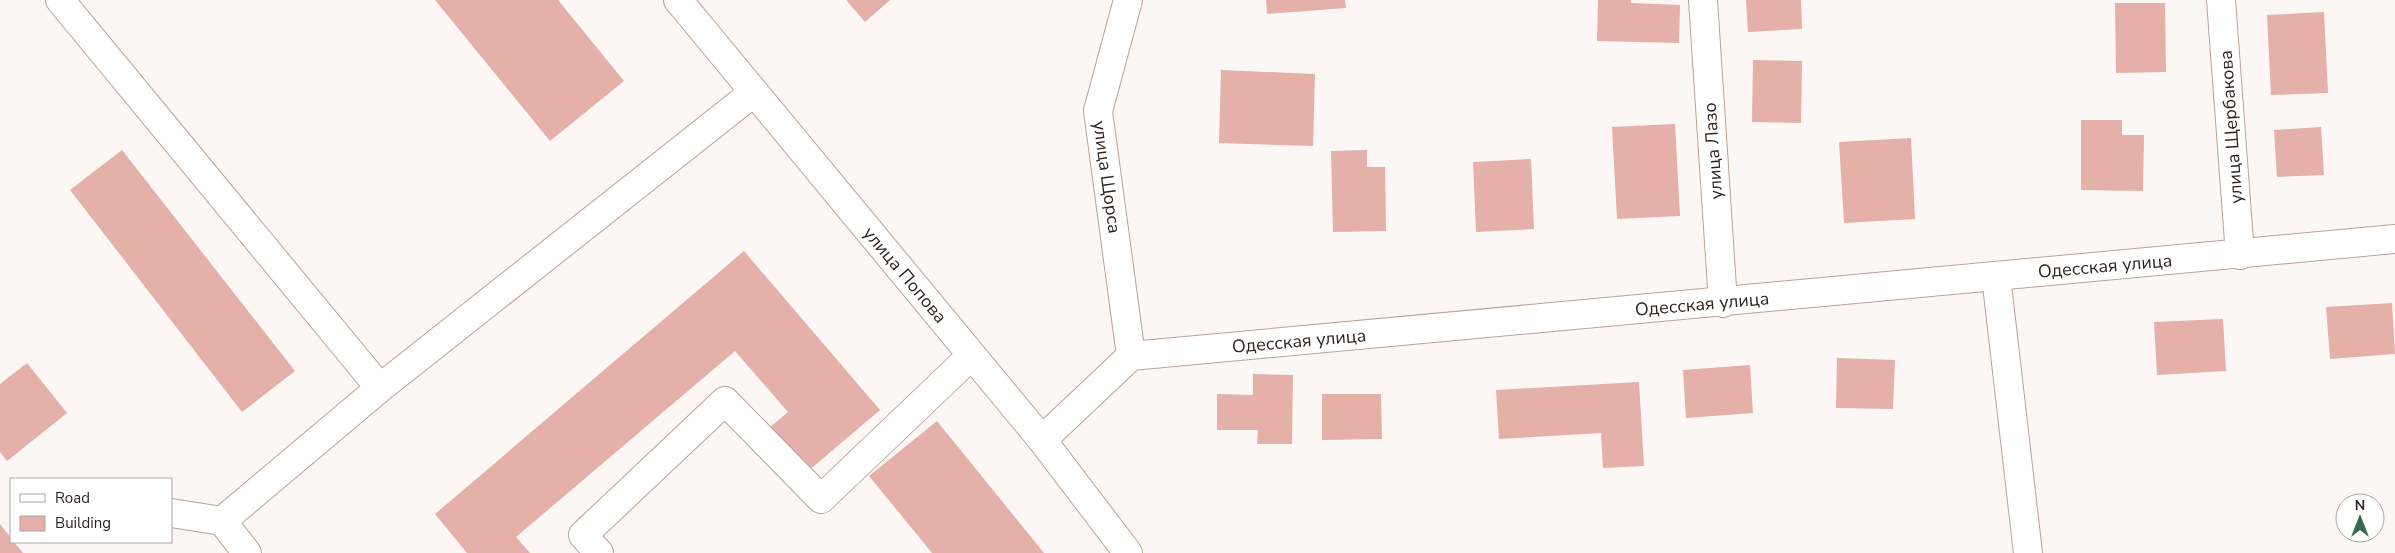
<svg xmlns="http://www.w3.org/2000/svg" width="2395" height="553" font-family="'Nunito Sans',sans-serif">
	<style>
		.building { fill: #e4b0a8 }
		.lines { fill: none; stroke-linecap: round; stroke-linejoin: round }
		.minor-casing { stroke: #baa297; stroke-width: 30 }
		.minor { stroke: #fff; stroke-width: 28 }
		.labels { text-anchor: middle; stroke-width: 4; stroke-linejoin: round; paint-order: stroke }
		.street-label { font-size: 18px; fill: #2c231f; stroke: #fff }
	</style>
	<rect width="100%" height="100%" fill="#fcf7f4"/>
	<path class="building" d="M435,0h123l66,81 -74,60z
		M846,0h44l-25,22z
		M1266,0h79l1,8 -79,6z
		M1598,0h33v3l49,2 -1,38 -82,-2z
		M1746,0h55l1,29 -54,3z
		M2115,3h50l1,69 -50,1z
		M2324,12l4,81 -57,2 -4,-80z
		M1753,60l49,1 -1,62 -49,-1z
		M1221,70l94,4 -2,72 -94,-3z
		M2081,120h41v15h22l-1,56 -62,-1z
		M1675,124l5,92 -63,3 -5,-92z
		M2321,127l3,48 -47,2 -3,-47z
		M1911,138l4,81 -71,4 -5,-81z
		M122,150l173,221 -53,41 -172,-222z
		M1367,150v17h18l1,64 -53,1 -2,-81z
		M1531,159l3,70 -58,3 -3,-70z
		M744,251l136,159 -73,62 -38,-44 19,-16 -53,-61 -219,186 14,16h-63l-32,-39z
		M2392,303l3,51 -65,5 -4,-52z
		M2223,319l3,52 -69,4 -3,-53z
		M1837,358l58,2 -2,49 -57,-1z
		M27,363l40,50 -60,48 -7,-9v-68z
		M1750,365l3,48 -67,5 -3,-48z
		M1253,374l40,1 -1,69h-35l1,-14h-41v-36l36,1z
		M1639,382l5,84 -41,2 -2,-35 -102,6 -3,-49z
		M1322,394h59l1,45 -60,1z
		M937,421l107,132h-112l-63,-77z
		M0,524l11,14v4h3l9,11h-23z"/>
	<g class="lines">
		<defs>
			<path id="minor" d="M60,0l320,388 373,-295
				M678,0l364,440 86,113
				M1128,0l-30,111 33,245
				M1703,0l20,303
				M2221,0l19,255
				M1996,276l32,277
				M1042,440l89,-84 1264,-117
				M171,513l51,8
				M247,553l-25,-32 158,-133
				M599,553l-16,-18 142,-134 96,98 150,-143"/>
		</defs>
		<use href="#minor" class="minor-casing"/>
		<use href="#minor" class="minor"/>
	</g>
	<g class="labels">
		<g class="street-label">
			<text transform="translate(2231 127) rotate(-94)" y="6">улица Щербакова</text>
			<text transform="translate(1713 151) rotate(-94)" y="6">улица Лазо</text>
			<text transform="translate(1107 177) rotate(82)" y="6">улица Щорса</text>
			<text transform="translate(2105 266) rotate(-5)" y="6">Одесская улица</text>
			<text transform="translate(905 275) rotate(50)" y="6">улица Попова</text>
			<text transform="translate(1702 304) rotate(-5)" y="6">Одесская улица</text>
			<text transform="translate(1299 341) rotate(-5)" y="6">Одесская улица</text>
		</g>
	</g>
	<rect x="10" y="478" width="162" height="65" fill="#ffffff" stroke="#aba7a5"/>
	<rect x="20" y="494" width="25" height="8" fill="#ffffff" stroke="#aba7a5"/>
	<text x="55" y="503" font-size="15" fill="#2c231f">Road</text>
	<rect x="20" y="516" width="25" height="15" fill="#e4b0a8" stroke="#aba7a5"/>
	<text x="55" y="528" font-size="15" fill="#2c231f">Building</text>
	<g transform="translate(2360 518)"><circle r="24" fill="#ffffff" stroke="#aba7a5"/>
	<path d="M0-4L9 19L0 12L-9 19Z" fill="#356b52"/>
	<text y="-8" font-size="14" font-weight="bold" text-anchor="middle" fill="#2c231f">N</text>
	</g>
</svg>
